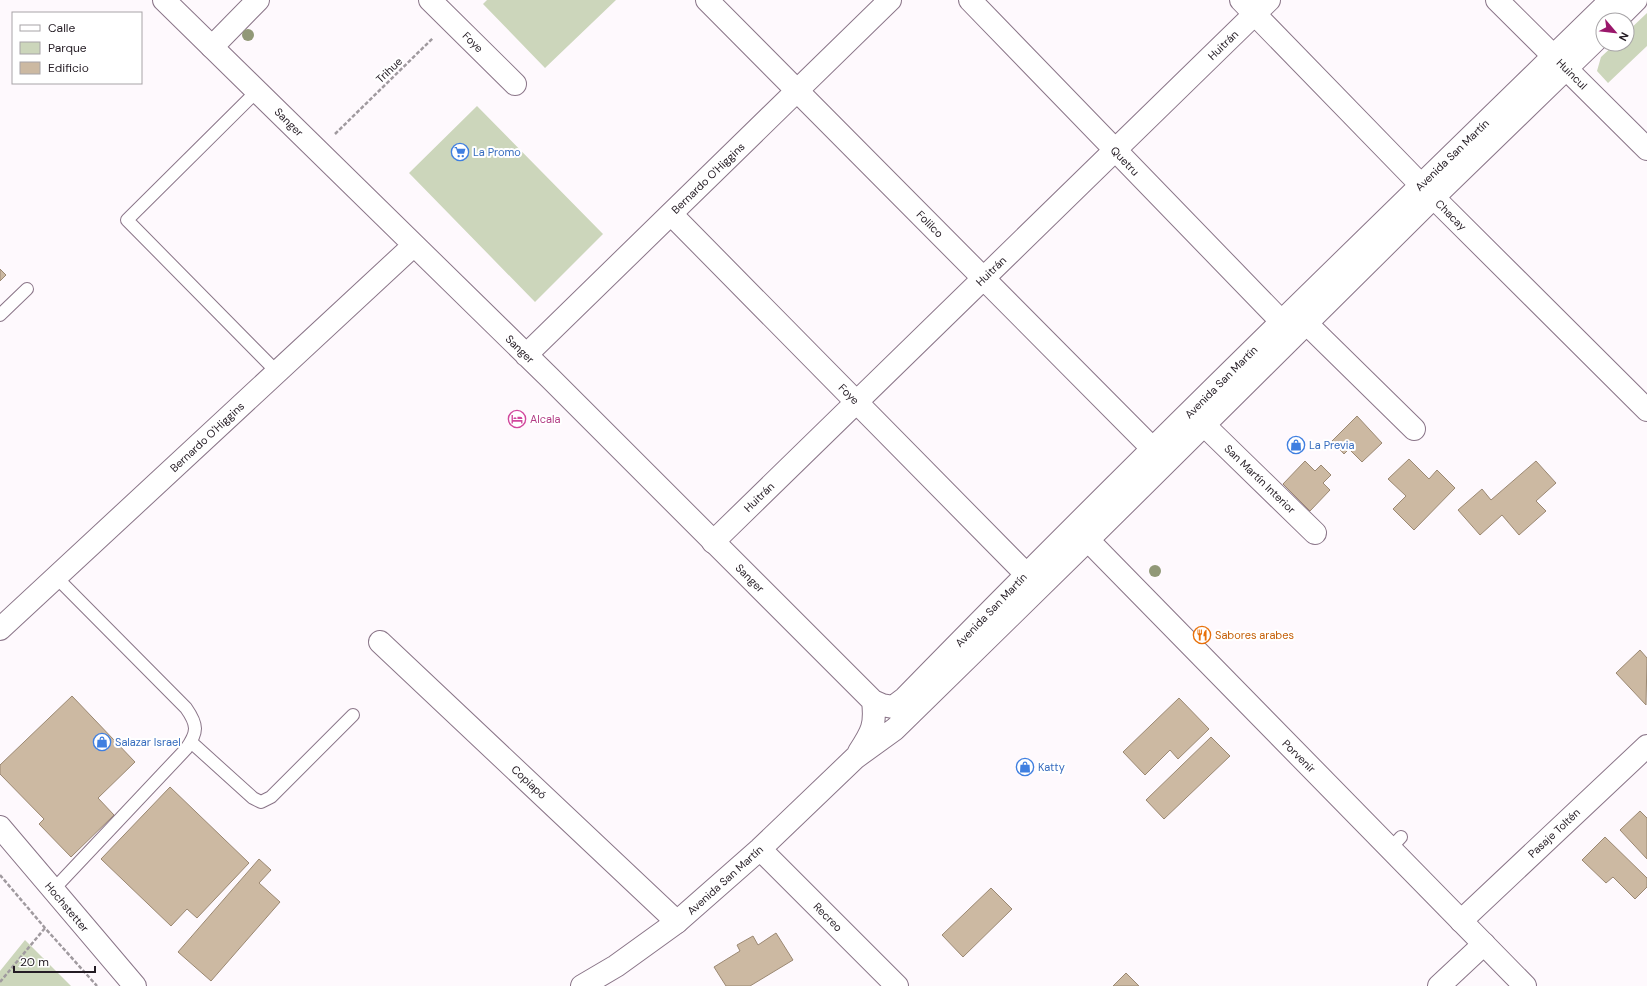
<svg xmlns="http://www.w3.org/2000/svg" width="1647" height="986" font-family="'DM Sans',sans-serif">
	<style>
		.green { fill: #ccd6bb }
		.building { fill: #ccb9a2; stroke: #9b8872 }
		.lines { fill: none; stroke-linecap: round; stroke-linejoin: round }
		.lane-casing { stroke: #8a7588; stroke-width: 14 }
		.street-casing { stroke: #8a7588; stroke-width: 24 }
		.secondary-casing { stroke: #8a7588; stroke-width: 24 }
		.path { stroke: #a09a9f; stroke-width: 2.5; stroke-dasharray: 4 2; stroke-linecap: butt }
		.lane { stroke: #fff; stroke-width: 12 }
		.street { stroke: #fff; stroke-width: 22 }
		.secondary { stroke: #fff; stroke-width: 22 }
		.tree { fill: #919877 }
		.labels { text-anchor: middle; stroke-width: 4; stroke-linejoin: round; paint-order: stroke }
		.street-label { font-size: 11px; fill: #241c24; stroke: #fff }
		.shop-label { font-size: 11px; fill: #366cbe; stroke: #fff; text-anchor: start }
		.hotel-label { font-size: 11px; fill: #b23c85; stroke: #fff; text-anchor: start }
		.food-label { font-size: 11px; fill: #c56008; stroke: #fff; text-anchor: start }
	</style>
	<rect width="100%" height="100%" fill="#fef9fd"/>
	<path class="green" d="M487,0h129l-71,68 -62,-64z
		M1647,13v33l-39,37 -11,-12 4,-14 14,-13h12v-12z
		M477,106l126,128 -68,68 -126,-129z
		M25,940l46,46h-71v-15z"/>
	<path class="building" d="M0,269l6,6 -6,6z
		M1357,416l25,27 -20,19 -13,-13 -5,5 -12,-13z
		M1409,459l20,20 8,-9 18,18 -41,42 -21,-21 13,-13 -18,-17z
		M1305,461l10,10 6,-6 10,10 -8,8 7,7 -20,21 -27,-27z
		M1536,461l20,22 -20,18 10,10 -27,24 -17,-20 -22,20 -22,-25 24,-21 9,11z
		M1640,650l7,8 -1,47 -30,-32z
		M72,696l63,66 -37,36 16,17 -43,42 -32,-33 5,-5 -44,-45v-9z
		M1179,698l30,31 -31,30 -8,-9 -25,25 -22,-23z
		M1211,737l19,19 -66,63 -18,-19z
		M170,787l79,76 -52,55 -10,-9 -16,17 -70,-67z
		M1640,811l7,7v41l-27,-29z
		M1605,837l42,41v9l-12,12 -22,-22 -7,6 -24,-23z
		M259,859l12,11 -12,13 21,19 -69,79 -33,-29z
		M991,888l21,21 -49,48 -21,-22z
		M776,933l17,27 -43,26h-24l-12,-19 26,-16 -3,-6 16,-9 5,9z
		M1126,973l13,13h-26z"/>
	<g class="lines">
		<defs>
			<path id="lane" d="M257,91l-130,129 150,152
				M0,315l27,-26
				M191,742l62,56 8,4 10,-5 82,-82
				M1390,849l11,-12
				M53,890l133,-141c12,-17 12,-24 0,-41l-130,-131"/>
			<path id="street" d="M430,0l85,84
				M707,0l446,449
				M970,0l311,321
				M1241,0l180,185 226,225
				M1497,0l150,149
				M212,47l46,-47
				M671,214l355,360
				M1306,323l108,106
				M1204,425l111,108
				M713,542l556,-542
				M380,642l297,280
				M1461,921l186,-175
				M1439,986l45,-42"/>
			<path id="secondary" d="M164,0l386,378 323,323 9,4 11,2 12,-9c231,-237 469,-467 706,-698
				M1616,20l20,-20
				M526,355l364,-355
				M1078,530l447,456
				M0,629l413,-383
				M859,752c13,-20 17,-27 14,-51
				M0,827l135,159
				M760,849l137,137
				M582,986l34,-20 61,-44 83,-73 95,-91 40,-29 192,-188 347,-344 169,-164"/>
		</defs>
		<use href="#lane" class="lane-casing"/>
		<use href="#street" class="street-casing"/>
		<use href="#secondary" class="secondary-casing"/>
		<path class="path" d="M335,134l98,-96
			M0,875l45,53 52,58
			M0,982l45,-54"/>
		<use href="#lane" class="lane"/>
		<use href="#street" class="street"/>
		<use href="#secondary" class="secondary"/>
	</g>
	<g class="tree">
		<circle cx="248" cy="35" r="6"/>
		<circle cx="1155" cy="571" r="6"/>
	</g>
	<defs>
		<symbol id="supermarket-ring" viewBox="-11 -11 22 22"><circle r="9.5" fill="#fff" stroke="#3f7fe0" stroke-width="1.5"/><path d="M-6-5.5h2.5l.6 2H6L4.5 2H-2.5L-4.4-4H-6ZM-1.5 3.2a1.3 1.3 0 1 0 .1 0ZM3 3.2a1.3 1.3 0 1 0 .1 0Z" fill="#3f7fe0"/></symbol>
		<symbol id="hotel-ring" viewBox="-11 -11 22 22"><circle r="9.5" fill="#fff" stroke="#d1479c" stroke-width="1.5"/><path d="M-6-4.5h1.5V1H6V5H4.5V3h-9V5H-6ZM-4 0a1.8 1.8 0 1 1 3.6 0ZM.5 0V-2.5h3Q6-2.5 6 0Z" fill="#d1479c"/></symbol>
		<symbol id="shop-ring" viewBox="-11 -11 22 22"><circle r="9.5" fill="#fff" stroke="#3f7fe0" stroke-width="1.5"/><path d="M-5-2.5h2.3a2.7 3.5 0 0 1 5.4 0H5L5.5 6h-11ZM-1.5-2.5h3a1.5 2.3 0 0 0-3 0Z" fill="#3f7fe0"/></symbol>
		<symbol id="restaurant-ring" viewBox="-11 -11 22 22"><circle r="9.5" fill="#fff" stroke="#e8710a" stroke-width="1.5"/><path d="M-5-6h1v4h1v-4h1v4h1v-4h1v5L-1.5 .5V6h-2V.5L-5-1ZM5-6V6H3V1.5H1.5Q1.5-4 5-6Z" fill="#e8710a"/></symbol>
	</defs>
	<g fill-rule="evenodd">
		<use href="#supermarket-ring" x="450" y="142" width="20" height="20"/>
		<use href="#hotel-ring" x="507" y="409" width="20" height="20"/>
		<use href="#shop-ring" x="1286" y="435" width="20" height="20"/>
		<use href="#restaurant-ring" x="1192" y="625" width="20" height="20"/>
		<use href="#shop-ring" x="92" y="732" width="20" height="20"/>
		<use href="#shop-ring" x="1015" y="757" width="20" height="20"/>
	</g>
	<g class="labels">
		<g class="street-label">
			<text transform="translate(473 42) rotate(45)" y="4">Foye</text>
			<text transform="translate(1223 45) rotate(-44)" y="4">Huitrán</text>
			<text transform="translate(389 70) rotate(-44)" y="4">Trihue</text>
			<text transform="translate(1572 74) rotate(45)" y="4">Huincul</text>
			<text transform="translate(289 122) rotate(45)" y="4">Sanger</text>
			<text transform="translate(1452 155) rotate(-44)" y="4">Avenida San Martín</text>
			<text transform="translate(1125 161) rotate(46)" y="4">Quetru</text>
			<text transform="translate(708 178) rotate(-44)" y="4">Bernardo O'Higgins</text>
			<text transform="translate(1451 215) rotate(45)" y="4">Chacay</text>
			<text transform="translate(930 224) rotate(45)" y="4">Folilco</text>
			<text transform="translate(991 271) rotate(-44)" y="4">Huitrán</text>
			<text transform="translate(520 349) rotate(44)" y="4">Sanger</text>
			<text transform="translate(1221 382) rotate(-45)" y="4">Avenida San Martín</text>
			<text transform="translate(849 394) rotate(45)" y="4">Foye</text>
			<text transform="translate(207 437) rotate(-43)" y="4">Bernardo O'Higgins</text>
			<text transform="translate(1260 479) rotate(44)" y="4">San Martín Interior</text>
			<text transform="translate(759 497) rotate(-44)" y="4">Huitrán</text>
			<text transform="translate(750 578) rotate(45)" y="4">Sanger</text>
			<text transform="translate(991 610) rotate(-46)" y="4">Avenida San Martín</text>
			<text transform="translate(1299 756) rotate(45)" y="4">Porvenir</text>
			<text transform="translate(529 782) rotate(43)" y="4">Copiapó</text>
			<text transform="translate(1554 833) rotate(-43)" y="4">Pasaje Toltén</text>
			<text transform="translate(725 880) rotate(-42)" y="4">Avenida San Martín</text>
			<text transform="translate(67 907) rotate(50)" y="4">Hochstetter</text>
			<text transform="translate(828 917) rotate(45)" y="4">Recreo</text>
		</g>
		<g class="shop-label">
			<text x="473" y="156">La Promo</text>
			<text x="1309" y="449">La Previa</text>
			<text x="115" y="746">Salazar Israel</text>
			<text x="1038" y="771">Katty</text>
		</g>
		<g class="hotel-label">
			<text x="530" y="423">Alcala</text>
		</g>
		<g class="food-label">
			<text x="1215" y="639">Sabores arabes</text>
		</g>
	</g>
	<rect x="12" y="12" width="130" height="72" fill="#ffffff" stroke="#a7a4a7"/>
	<rect x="20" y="25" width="20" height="6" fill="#ffffff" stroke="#a7a4a7"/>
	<text x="48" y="32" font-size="12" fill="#241c24">Calle</text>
	<rect x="20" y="42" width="20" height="12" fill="#ccd6bb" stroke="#a7a4a7"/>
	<text x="48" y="52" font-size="12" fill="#241c24">Parque</text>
	<rect x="20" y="62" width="20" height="12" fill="#ccb9a2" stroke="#a7a4a7"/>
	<text x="48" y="72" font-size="12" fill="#241c24">Edificio</text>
	<g transform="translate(1615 32) rotate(118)"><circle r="19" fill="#ffffff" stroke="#a7a4a7"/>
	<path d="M0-3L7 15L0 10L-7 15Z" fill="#9a176b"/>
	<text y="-6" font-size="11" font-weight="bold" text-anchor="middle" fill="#241c24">N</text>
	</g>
	<path d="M14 966v6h81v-6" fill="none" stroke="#241c24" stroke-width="2"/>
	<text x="20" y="966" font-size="12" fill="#241c24" stroke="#ffffff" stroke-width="3" paint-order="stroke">20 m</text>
</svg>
